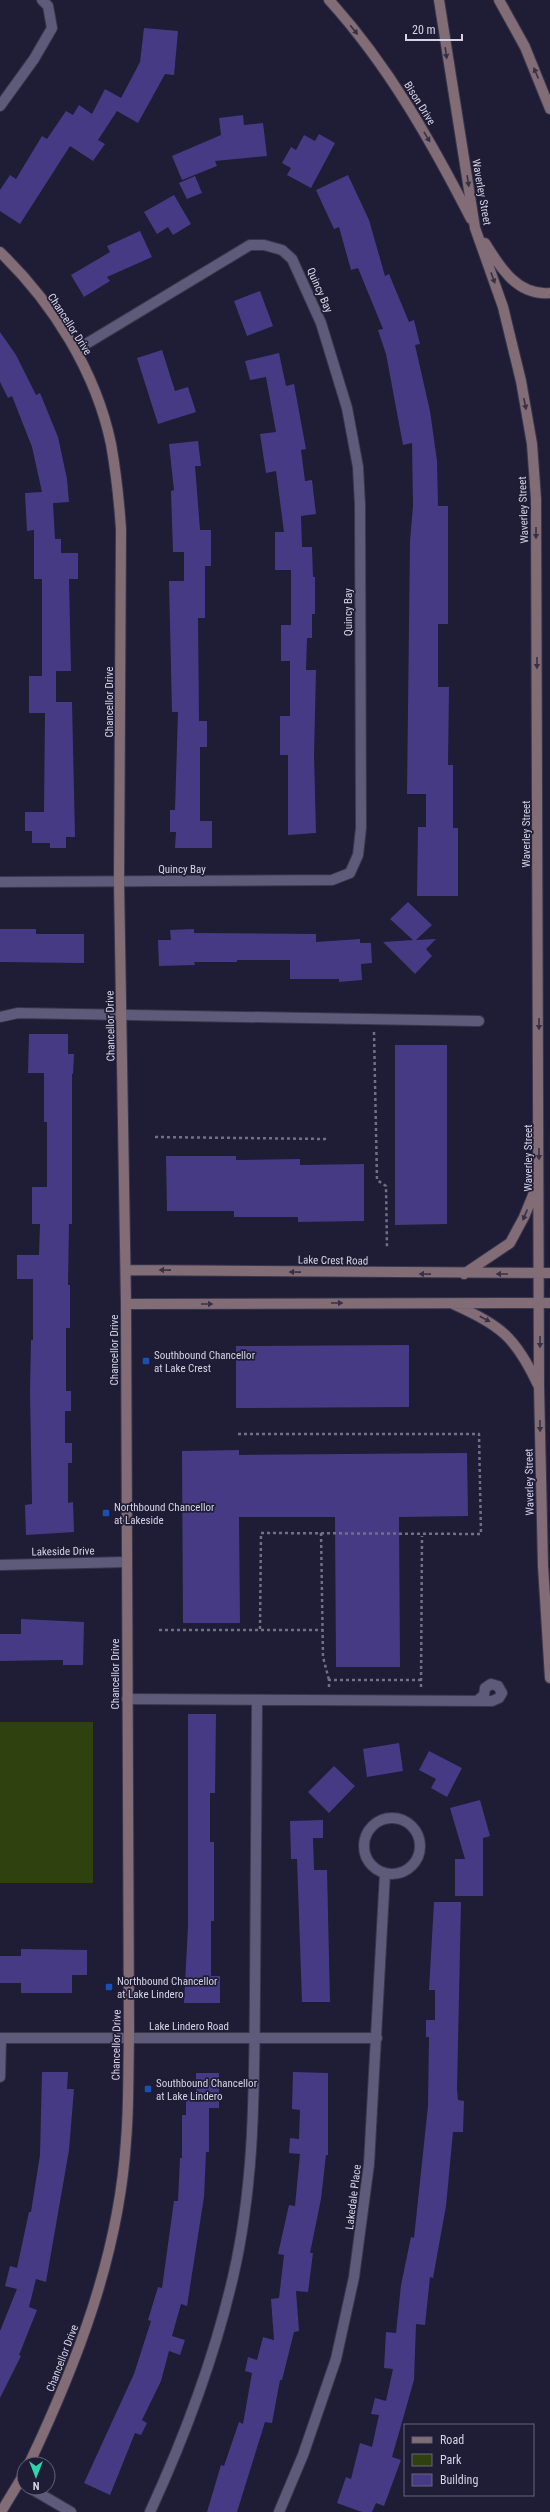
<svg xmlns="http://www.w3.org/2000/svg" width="550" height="2512" font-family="'Roboto Condensed',sans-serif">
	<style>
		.green { fill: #2e410f }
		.building { fill: #473a84 }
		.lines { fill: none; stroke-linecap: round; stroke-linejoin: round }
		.lane-casing { stroke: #3a374c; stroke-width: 12 }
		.street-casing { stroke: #3a374c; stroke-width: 12 }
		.secondary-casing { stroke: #3a374c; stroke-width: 12 }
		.path { stroke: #727085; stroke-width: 2.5; stroke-dasharray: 3 3; stroke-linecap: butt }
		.lane { stroke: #5d5b79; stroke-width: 10 }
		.street { stroke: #5d5b79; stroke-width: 10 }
		.secondary { stroke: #826d77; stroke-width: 10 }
		.oneway { fill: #383046 }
		.transit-dot { fill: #1a4fb4; stroke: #1f1c35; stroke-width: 1.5 }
		.labels { text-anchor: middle; stroke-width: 3.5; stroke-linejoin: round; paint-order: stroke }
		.street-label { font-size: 11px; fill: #d4d3e5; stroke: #1f1c35 }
		.poi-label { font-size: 11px; fill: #d4d3e5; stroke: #1f1c35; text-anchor: start }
	</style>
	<rect width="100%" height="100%" fill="#1f1c35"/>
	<path class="green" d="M0,1722h93v161h-93z"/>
	<path class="building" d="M144,28l34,3 -4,44 -9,-1 -27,49 -21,-12 -19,29 7,4 -12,17 -23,-15 -50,78 -20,-13v-21l10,-15 6,4 26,-43 5,3 19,-28 7,4 6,-10 13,9 13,-25 16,9 19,-36z
		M243,115l1,10 19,-2 4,33 -52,5 2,5 -35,14 -10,-24 49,-21 -2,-17z
		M319,134l16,9 -24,45 -24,-13 4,-7 -9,-5 9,-16 5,3 8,-15 11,6z
		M348,175l21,45 16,56 4,-2 20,48 5,-2 6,24 -5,1 15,66 7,50 1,45h10v118h-10v63h11l-1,78h5v63h5v68h-41l1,-69h8v-33h-19l3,-253 3,-35 -1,-63 -9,2 -17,-91 -8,-24 5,-1 -25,-61 -7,2 -12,-43 -5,2 -18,-39z
		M195,176l7,17 -15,6 -8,-16z
		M174,195l17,29 -18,11 -5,-8 -11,7 -13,-22z
		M140,231l12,26 -45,20 3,4 -26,16 -13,-22 39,-23 -3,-6z
		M260,291l13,35 -26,10 -13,-35z
		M0,332l16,23 20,40 4,-2 18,44 9,42 2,23 -16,1 2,36h6v14h17v26h-9l2,92h-15v31h16l3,135h-9v11h-16v-5h-18v-12h-7v-19h19l1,-99h-16v-37h13v-97h-8v-49l-7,1 -2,-38 17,-1 -10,-45 -20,-51 -4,2 -8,-16z
		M162,350l13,41 13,-4 8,25 -38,12 -21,-66z
		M279,353l7,33 8,-2 12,65 -5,1 4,31 7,-1 4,34 -15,2 1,31h10l1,30h2v37h-3v24h-5l-1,32h10l-2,85 2,78 -28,2v-80h-8v-39h10v-55h-9v-36h10v-55h-16v-38h9l-8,-61 -10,2 -6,-39 16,-2 -10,-55 -16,3 -5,-19z
		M198,441l3,25h-6l5,64h11v36h-6v52h-7l1,103h8v26h-7v74h12v27h-37l1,-16h-6v-22h5l3,-98h-6l-3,-131h15v-29h-11l-2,-61 3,-1 -5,-46z
		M408,902l24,23 -16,15 20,-1 -10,10 6,7 -17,18 -32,-32 30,-2 -23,-21z
		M0,929h36v5h48v29l-84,-1z
		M194,929v4l122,1v8l44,-3v4h11l1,20 -11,1 1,16 -23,2v-3h-49v-19h-53v2h-43l1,3 -36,1 -1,-26h13l-1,-10z
		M29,1034h39v20h6l-1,20h-1v150h-3l-1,61h2v43h-4v63h5v20h-6v32h7v20h-4v40l5,-1 1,30 -48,3 -1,-30 7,-1 -2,-113 1,-51h2v-61h-16v-24h22l1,-31h-8v-37h15v-65h-3v-49h-16z
		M395,1045h52v179l-52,1z
		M166,1156h70v4l64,-1v6l64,-1v57l-66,1v-5h-64v-6h-67z
		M409,1345v62l-173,1v-62z
		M239,1450v5l228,-2 1,63 -69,1 1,150h-64l-1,-150h-96l1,106h-57l-1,-172z
		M21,1619l63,3 -1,43h-20v-5l-63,1v-27h21z
		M188,1714h28l-1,79h-5v49h4v79h-3v55h9v27h-36l4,-77z
		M399,1743l4,28 -36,6 -4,-28z
		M429,1751l33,17 -15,29 -16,-9 5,-9 -17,-9z
		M334,1766l21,20 -26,27 -21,-21z
		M480,1800l10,36 -7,2v58h-28v-37h10l-15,-51z
		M323,1820v18h-10l1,32h13l3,132h-28l-5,-143h-6l-1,-38z
		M434,1902h27l-4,188 1,10 6,1 -1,31h-10l-7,74 -13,72 -3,-1 -5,48 -9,-1 -2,56 -22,77 9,3 -17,46 -8,-3 -4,9h-10l-25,-9 9,-26 5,2 9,-36 12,4 7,-32 -8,-1 4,-16 11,3 7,-32 -9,-1 2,-36 10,1 5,-48 10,-48 3,1 14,-132 1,-69h-3v-17h9v-30h-6z
		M21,1949l66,1v25h-15v18h-51v-10h-21v-27h21z
		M42,2072h26l-1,17h7l-5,61 -23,132 -10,-3 -7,28 8,3 -18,45 2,1 -21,42v-67l17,-42 -12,-3 5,-20 7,2 12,-56h2l9,-57z
		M293,2072l35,1v82h-2l-5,44 -11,54h3l-5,39 -12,-1 3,40 -5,1 -12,48h-2l-8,43 -7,-1 -28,90h-30l14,-47 3,1 15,-44 4,2 9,-51 -7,-2 3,-14 9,3 6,-23 11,3 -3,-41 8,-1 5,-43 -6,-1 11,-49 6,1 5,-52 -11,-1 1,-15 9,1 1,-29 -8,-1z
		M196,2073h23v35h-10v44h-3l-2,45 -17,109 -6,-2 -9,32 13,4 -5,15 -11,-4 -8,30 -19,39 5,3 -6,12 -6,-2 -25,62 -26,-12 50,-109 17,-53 -3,-1 10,-33 4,1 12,-87h4l2,-43h2v-43h4v-21h10z"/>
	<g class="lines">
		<defs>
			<path id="lane" d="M0,1017l18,-4 461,8
				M127,1699l365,2 7,-3 3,-5 -4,-7 -7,-2 -6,4 -1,7 -7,6
				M0,2077l1,-39
				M150,2512c35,-76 64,-153 83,-235 22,-94 21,-189 22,-285 0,-97 1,-194 2,-290"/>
			<path id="street" d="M0,106l34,-47 18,-31 -4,-22 -6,-6
				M0,882l332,-2 18,-7 8,-18 3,-27 -1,-323 -2,-38 -11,-59 -26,-85 -29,-64 -10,-9 -18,-5h-14l-174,105
				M0,1565l126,-3
				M364 1846a28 28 0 1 1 56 0a28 28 0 1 1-56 0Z
				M0,2038h377
				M30,2488l41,24
				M279,2512l24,-57 33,-96 18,-82 15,-113 16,-291"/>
			<path id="secondary" d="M329,0c59,65 102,141 142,219
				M439,0l36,228 28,79 18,74 11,63 4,55 3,888 4,179 7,112
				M499,0l26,47 25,62
				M485,243c15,24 32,53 65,50
				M0,252c53,51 96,120 111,192 5,28 8,56 10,85l-2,352 7,423 3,734c-1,34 0,69 -3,103 -7,113 -49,222 -97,323
				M126,1270l424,3
				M464,1274l46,-31 14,-26 14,-34
				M126,1304l424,-1
				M453,1304c48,22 62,32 85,81
				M1,2512l23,-38"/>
		</defs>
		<use href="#lane" class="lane-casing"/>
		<use href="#street" class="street-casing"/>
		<use href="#secondary" class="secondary-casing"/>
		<path class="path" d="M374,1032l3,148 9,6 1,62
			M155,1137l172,2
			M238,1434h241l2,100 -220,-1 -1,97
			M321,1533l2,124 6,23
			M159,1630h164
			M329,1687v-7h92
			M421,1687l1,-151"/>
		<use href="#lane" class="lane"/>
		<use href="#street" class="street"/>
		<use href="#secondary" class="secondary"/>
	</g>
	<defs><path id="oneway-solid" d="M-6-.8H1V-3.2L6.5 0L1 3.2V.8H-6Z"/></defs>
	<g class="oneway">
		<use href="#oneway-solid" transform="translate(354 30) rotate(51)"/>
		<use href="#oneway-solid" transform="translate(446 53) rotate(82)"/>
		<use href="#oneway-solid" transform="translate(536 73) rotate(-113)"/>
		<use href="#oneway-solid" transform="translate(427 137) rotate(59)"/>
		<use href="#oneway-solid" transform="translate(468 181) rotate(81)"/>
		<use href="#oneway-solid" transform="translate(493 278) rotate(70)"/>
		<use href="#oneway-solid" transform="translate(525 404) rotate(79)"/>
		<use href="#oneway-solid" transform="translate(536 533) rotate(90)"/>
		<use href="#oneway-solid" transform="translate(537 663) rotate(90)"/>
		<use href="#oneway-solid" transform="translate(539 1024) rotate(90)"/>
		<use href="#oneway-solid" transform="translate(539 1154) rotate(90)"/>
		<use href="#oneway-solid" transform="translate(525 1215) rotate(113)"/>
		<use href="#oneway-solid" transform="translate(165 1270) rotate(-179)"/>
		<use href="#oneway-solid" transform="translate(295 1272) rotate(-179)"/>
		<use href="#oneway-solid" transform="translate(425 1274) rotate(-179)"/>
		<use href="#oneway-solid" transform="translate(502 1274) rotate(180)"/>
		<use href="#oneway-solid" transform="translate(337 1303)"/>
		<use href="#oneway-solid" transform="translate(207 1304)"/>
		<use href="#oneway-solid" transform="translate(485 1319) rotate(28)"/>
		<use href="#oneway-solid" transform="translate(540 1342) rotate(90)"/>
		<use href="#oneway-solid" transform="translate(540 1426) rotate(89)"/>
	</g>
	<g class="transit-dot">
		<rect x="142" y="1357" width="8" height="8" rx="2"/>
		<rect x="102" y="1509" width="8" height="8" rx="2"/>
		<rect x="105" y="1983" width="8" height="8" rx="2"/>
		<rect x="144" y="2085" width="8" height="8" rx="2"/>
	</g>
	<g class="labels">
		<g class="street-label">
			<text transform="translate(420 103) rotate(58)" y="4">Bison Drive</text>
			<text transform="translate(482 192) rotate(80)" y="4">Waverley Street</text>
			<text transform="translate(320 290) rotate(66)" y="4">Quincy Bay</text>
			<text transform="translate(70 324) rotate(57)" y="4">Chancellor Drive</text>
			<text transform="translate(523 510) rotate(-92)" y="4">Waverley Street</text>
			<text transform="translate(348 612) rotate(-90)" y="4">Quincy Bay</text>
			<text transform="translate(109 702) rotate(-90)" y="4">Chancellor Drive</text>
			<text transform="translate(526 834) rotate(-90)" y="4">Waverley Street</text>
			<text x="182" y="873">Quincy Bay</text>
			<text transform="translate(110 1026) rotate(-91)" y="4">Chancellor Drive</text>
			<text transform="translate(528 1158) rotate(-90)" y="4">Waverley Street</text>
			<text transform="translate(333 1260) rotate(1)" y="4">Lake Crest Road</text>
			<text transform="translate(114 1350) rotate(-90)" y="4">Chancellor Drive</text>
			<text transform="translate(529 1482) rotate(-91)" y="4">Waverley Street</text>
			<text transform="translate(63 1551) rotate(-1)" y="4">Lakeside Drive</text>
			<text transform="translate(115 1674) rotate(-90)" y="4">Chancellor Drive</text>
			<text x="189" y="2030">Lake Lindero Road</text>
			<text transform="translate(116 2045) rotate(-89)" y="4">Chancellor Drive</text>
			<text transform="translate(353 2197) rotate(-83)" y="4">Lakedale Place</text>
			<text transform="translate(62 2358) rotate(-69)" y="4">Chancellor Drive</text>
		</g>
		<g class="poi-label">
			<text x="154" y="1359">Southbound Chancellor<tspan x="154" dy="13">at Lake Crest</tspan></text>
			<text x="114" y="1511">Northbound Chancellor<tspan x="114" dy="13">at Lakeside</tspan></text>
			<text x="117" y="1985">Northbound Chancellor<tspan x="117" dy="13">at Lake Lindero</tspan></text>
			<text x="156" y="2087">Southbound Chancellor<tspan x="156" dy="13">at Lake Lindero</tspan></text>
		</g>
	</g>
	<rect x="404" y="2424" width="130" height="72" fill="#1f1c35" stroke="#67657b"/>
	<rect x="412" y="2437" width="20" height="6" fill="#826d77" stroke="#67657b"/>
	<text x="440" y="2444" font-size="12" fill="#d4d3e5">Road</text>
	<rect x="412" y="2454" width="20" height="12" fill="#2e410f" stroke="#67657b"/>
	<text x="440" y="2464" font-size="12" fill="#d4d3e5">Park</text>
	<rect x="412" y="2474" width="20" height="12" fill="#473a84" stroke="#67657b"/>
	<text x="440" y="2484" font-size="12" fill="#d4d3e5">Building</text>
	<g transform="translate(36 2476) rotate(180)"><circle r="19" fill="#1f1c35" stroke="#67657b"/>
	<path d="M0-3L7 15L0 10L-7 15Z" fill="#2dd5ab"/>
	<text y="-6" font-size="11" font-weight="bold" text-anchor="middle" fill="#d4d3e5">N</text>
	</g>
	<path d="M406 34v6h56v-6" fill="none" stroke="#d4d3e5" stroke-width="2"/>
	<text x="412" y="34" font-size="12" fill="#d4d3e5" stroke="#1f1c35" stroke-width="3" paint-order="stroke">20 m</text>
</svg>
